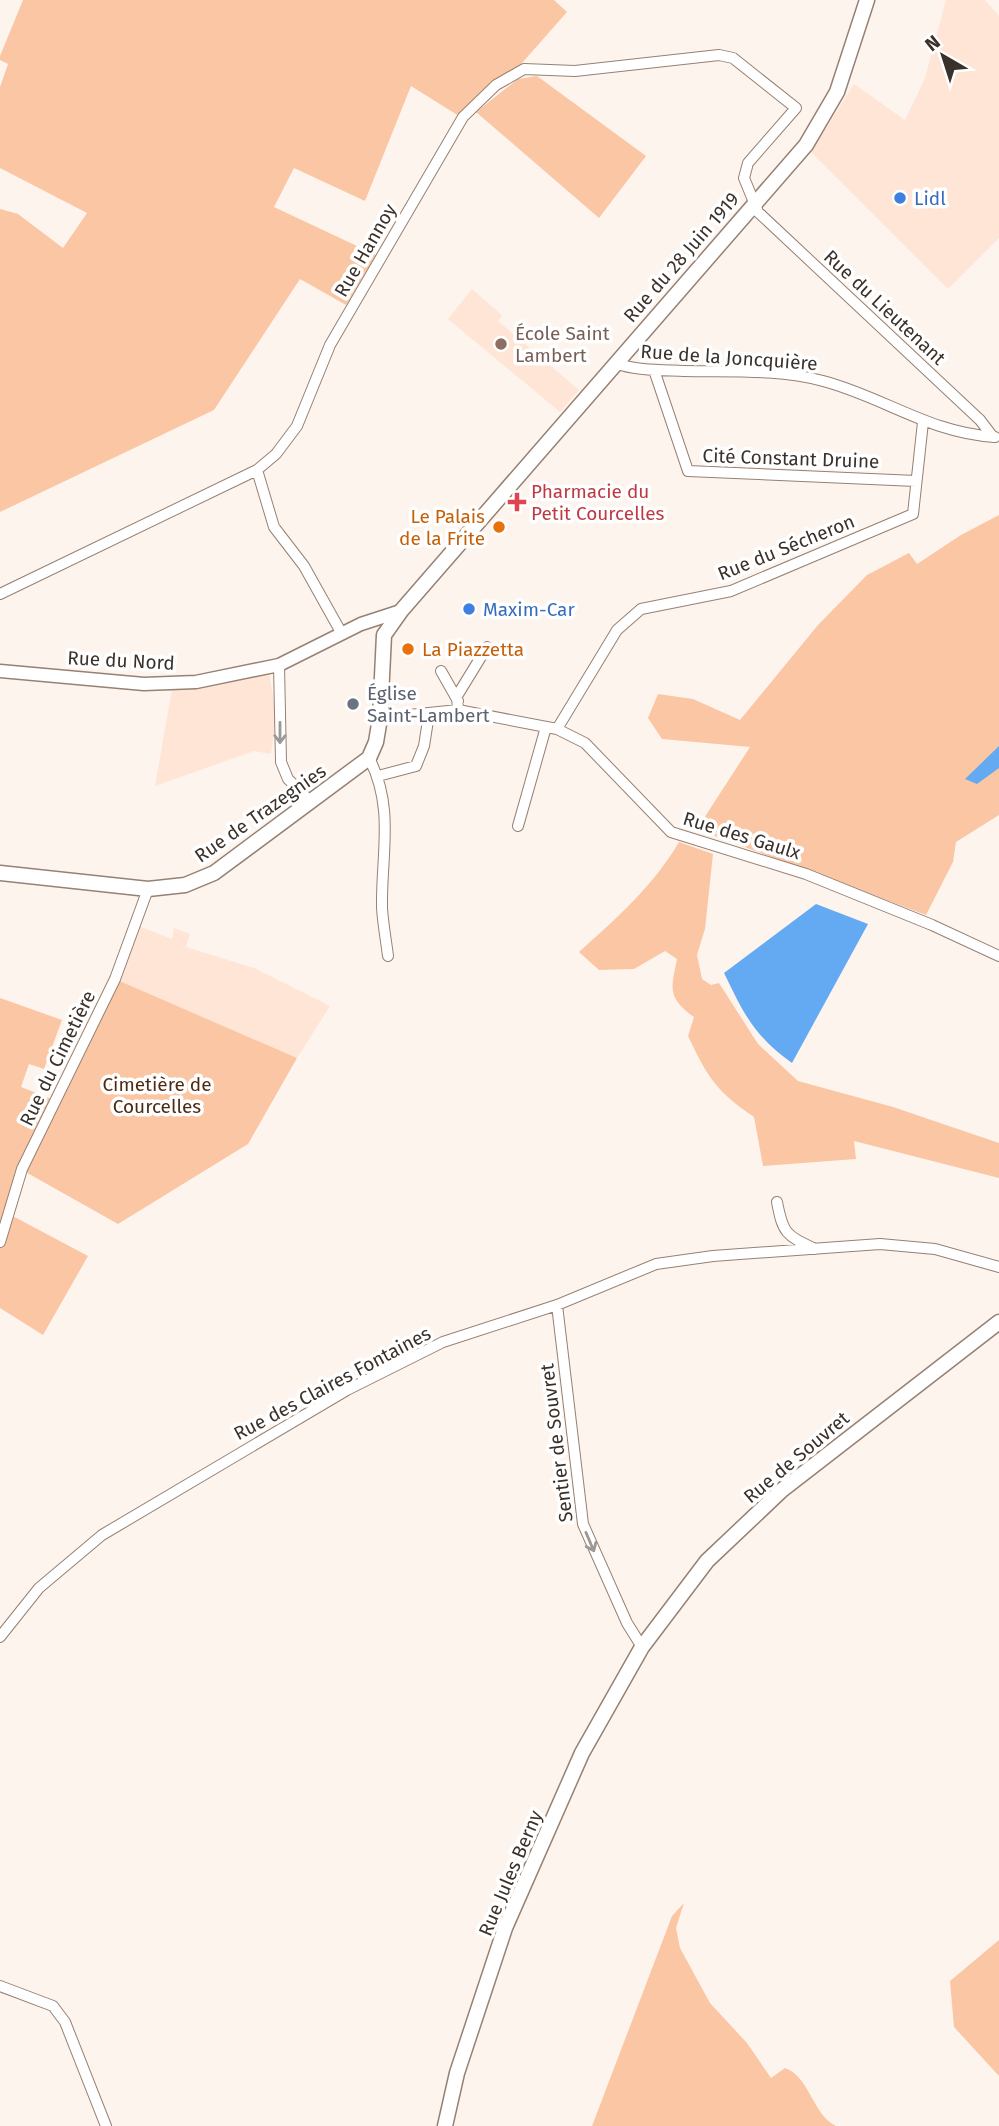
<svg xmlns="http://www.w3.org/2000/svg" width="999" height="2126" font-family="'Fira Sans',sans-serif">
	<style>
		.built { fill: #fee5d5 }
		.green { fill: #fbc6a4 }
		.water { fill: #63aaf2 }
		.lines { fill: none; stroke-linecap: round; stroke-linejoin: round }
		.minor-casing { stroke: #968173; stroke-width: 12 }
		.tertiary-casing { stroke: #968173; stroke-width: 15 }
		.secondary-casing { stroke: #968173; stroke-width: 17 }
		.minor { stroke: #fff; stroke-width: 10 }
		.tertiary { stroke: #fff; stroke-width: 12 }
		.secondary { stroke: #fff; stroke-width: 14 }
		.oneway { stroke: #9c9895 }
		.shop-dot { fill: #3f7fe0; stroke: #fff; stroke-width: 2.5 }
		.education-dot { fill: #8d6e63; stroke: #fff; stroke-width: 2.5 }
		.health-dot { fill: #e0444e; stroke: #fff; stroke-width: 2.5 }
		.food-dot { fill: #e8710a; stroke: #fff; stroke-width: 2.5 }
		.worship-dot { fill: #6b7280; stroke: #fff; stroke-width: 2.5 }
		.labels { text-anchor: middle; stroke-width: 7; stroke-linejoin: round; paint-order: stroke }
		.shop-label { font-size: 19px; fill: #366cbe; stroke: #fff; text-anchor: start }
		.street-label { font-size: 19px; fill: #3a312b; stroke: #fff }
		.education-label { font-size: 19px; fill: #785e54; stroke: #fff; text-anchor: start }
		.health-label { font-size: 19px; fill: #be3a42; stroke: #fff; text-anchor: start }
		.food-label { font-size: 19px; fill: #c56008; stroke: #fff; text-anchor: end }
		.worship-label { font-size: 19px; fill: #5b616d; stroke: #fff; text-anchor: start }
		.park-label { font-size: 19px; fill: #4d2b12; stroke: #fff }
	</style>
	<rect width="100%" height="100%" fill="#fef4ee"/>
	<path class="built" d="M946,0h39l14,16v222l-51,51 -137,-137 43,-68 51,36 20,-42z
		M472,289l30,26 -4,6 81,69 -19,22 -112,-93z
		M269,672l7,43 -5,39 -17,-3 -99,35 17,-97z
		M136,925l36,14 2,-11 16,6 -4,13 68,21 76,38 -33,52 -182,-79z"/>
	<path class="green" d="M23,0h531l13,12 -45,51 -63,53 -48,-30 -46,115 -71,-33 -20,39 102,48 -30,50 -46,-26 -86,131 -214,102v-303l18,5 45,34 24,-35 -87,-45v-81l8,-23 -8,-4v-4z
		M537,76l109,80 -47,62 -123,-106 42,-33z
		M999,515v300l-43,27 -3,20 -27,53 -229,-86 53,-82 -88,-8 -14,-21 10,-24 35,5 47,21 78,-95 49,-50 42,-22 8,11 44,-29z
		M679,842l34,12 -8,75 -8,26 5,24 9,6 8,-2 39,61 40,37 95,26 106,36v35l-145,-37 2,18 -93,7 -9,-49c-38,-26 -46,-39 -66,-81l6,-19c-27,-20 -23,-28 -17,-58l-12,-8 -31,18 -35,1 -20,-18c37,-33 75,-67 100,-110z
		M115,979l182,79 -49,86 -130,80 -96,-54 -13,44 79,42 -45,79 -43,-27v-310l62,22 -18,49 -15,-5 -8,23 33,13z
		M684,1903l-8,25 4,20 30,55 37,40 24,35 14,-10c25,9 27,46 51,58h-244l80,-210z
		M999,1940v136l-45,-49 -4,-46z"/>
	<path class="water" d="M999,746v22l-22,16 -12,-5z
		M816,904l52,20 -76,139c-38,-27 -48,-49 -68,-90z"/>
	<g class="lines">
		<defs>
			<path id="minor" d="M615,363c22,8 46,7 69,8 45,1 95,-2 139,10 61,16 106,52 172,56
				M654,370l34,101 228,10
				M257,470l17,57 30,39 38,68
				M0,594l257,-124 19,-16 21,-28 33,-81 133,-228 33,-32 28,-16 51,2 144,-16 14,3 63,50 -48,55 -4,15 14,34 222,208 13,17
				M279,665l2,97 7,17 23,23
				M441,671l17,30
				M458,710l-1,-14 30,-49
				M380,718l78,-8 99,19 28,14 86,89 135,42 126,51 67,31
				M557,729l60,-99 24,-21 90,-18 182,-77 10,-92
				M369,758c26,50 12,96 13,150 1,16 4,32 6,48
				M378,776l38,-10 8,-20 5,-32
				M518,826l28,-99
				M777,1202c6,32 9,33 38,47
				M0,1242l22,-73 93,-190 33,-90
				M557,1305l26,219 44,99 15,24
				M0,1637l39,-49 63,-53 245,-145 96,-48 114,-37 99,-41 57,-8 167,-12 55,5 64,18
				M0,1986l53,20 12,16 41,104"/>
			<path id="tertiary" d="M0,671l144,13 52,-2 83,-17 82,-41 40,-13"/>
			<path id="secondary" d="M0,873l148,16 37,-4 29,-12 155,-115 7,-16 4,-24 4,-83 17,-24 405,-466 31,-53 30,-92
				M445,2126l12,-53 48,-145 77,-175 60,-106 65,-86 75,-71 217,-168"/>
		</defs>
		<use href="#minor" class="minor-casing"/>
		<use href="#tertiary" class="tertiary-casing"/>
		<use href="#secondary" class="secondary-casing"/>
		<use href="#minor" class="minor"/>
		<use href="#tertiary" class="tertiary"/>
		<use href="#secondary" class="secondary"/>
	</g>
	<defs><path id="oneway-shaft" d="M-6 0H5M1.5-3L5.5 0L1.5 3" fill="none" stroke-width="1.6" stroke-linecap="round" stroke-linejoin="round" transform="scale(1.75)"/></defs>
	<g class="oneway">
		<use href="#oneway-shaft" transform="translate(280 733) rotate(90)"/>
		<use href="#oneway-shaft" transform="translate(590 1542) rotate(67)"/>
	</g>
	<g class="shop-dot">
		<circle cx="900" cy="198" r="7"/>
		<circle cx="469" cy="609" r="7"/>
	</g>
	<circle class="education-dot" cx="501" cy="344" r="7"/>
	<path class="health-dot" d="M513.5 491.5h7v7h7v7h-7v7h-7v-7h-7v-7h7z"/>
	<g class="food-dot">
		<circle cx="499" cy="527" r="7"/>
		<circle cx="408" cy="649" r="7"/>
	</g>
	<circle class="worship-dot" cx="353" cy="704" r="7"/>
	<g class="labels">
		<g class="shop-label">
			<text x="914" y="205">Lidl</text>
			<text x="483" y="616">Maxim-Car</text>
		</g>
		<g class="street-label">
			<text transform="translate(365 250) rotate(-60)" y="7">Rue Hannoy</text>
			<text transform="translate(681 257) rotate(-49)" y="7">Rue du 28 Juin 1919</text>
			<text transform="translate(885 307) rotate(43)" y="7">Rue du Lieutenant</text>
			<text transform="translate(729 357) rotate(4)" y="7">Rue de la Joncquière</text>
			<text transform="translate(791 458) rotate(2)" y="7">Cité Constant Druine</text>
			<text transform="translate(786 547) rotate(-22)" y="7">Rue du Sécheron</text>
			<text transform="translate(121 660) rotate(3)" y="7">Rue du Nord</text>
			<text transform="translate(260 813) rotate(-35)" y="7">Rue de Trazegnies</text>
			<text transform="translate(742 835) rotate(17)" y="7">Rue des Gaulx</text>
			<text transform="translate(57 1058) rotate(-64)" y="7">Rue du Cimetière</text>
			<text transform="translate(332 1383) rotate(-28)" y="7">Rue des Claires Fontaines</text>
			<text transform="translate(556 1443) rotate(-97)" y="7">Sentier de Souvret</text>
			<text transform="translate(796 1457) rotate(-40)" y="7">Rue de Souvret</text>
			<text transform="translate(510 1873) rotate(-67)" y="7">Rue Jules Berny</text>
		</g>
		<g class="education-label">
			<text x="515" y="340">École Saint<tspan x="515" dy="22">Lambert</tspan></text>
		</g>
		<g class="health-label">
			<text x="531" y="498">Pharmacie du<tspan x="531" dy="22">Petit Courcelles</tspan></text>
		</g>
		<g class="food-label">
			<text x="485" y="523">Le Palais<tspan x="485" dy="22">de la Frite</tspan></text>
			<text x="422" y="656" text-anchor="start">La Piazzetta</text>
		</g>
		<g class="worship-label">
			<text x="367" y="700">Église<tspan x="367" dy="22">Saint-Lambert</tspan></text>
		</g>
		<g class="park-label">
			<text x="157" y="1091">Cimetière de<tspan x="157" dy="22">Courcelles</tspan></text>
		</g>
	</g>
	<g transform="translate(943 56) rotate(321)" stroke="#ffffff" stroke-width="5" paint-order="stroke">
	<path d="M0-5L12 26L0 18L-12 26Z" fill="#3a312b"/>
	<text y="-10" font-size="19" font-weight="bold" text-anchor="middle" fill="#3a312b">N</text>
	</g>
</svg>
